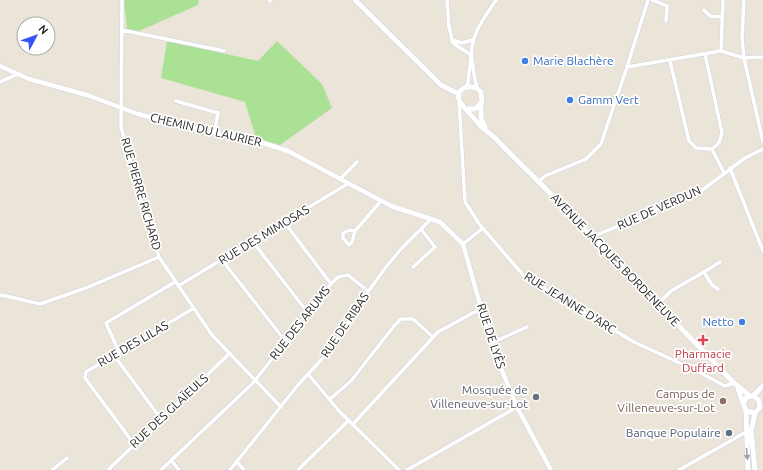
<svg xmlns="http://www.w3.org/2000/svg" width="763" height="470" font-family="Ubuntu,sans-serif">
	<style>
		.green { fill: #abe195 }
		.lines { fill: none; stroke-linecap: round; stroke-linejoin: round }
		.minor-casing { stroke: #ced1e1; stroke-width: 4.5 }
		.tertiary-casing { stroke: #ced1e1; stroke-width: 5.5 }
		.secondary-casing { stroke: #ced1e1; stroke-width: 6 }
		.minor { stroke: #fff; stroke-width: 3.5 }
		.tertiary { stroke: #fff; stroke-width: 4.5 }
		.secondary { stroke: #fff; stroke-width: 5 }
		.oneway { fill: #9e9e9e }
		.shop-dot { fill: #3f7fe0; stroke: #fff; stroke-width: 1.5 }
		.health-dot { fill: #e0444e; stroke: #fff; stroke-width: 1.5 }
		.worship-dot { fill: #6b7280; stroke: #fff; stroke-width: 1.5 }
		.education-dot { fill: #8d6e63; stroke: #fff; stroke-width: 1.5 }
		.service-dot { fill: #5c6f8a; stroke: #fff; stroke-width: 1.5 }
		.labels { text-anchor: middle; stroke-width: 3.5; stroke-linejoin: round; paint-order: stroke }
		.shop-label { font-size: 12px; fill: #366cbe; stroke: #fff; text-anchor: start }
		.street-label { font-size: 12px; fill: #282828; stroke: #fff }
		.health-label { font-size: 12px; fill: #be3a42; stroke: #fff }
		.worship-label { font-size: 12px; fill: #5b616d; stroke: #fff; text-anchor: end }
		.education-label { font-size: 12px; fill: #785e54; stroke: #fff; text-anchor: end }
		.service-label { font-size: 12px; fill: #4e5e75; stroke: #fff; text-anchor: end }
	</style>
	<rect width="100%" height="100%" fill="#eae4d9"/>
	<path class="green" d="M124,0h75l-1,5 -59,26 -12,-1z
		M167,41l91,20 19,-20 45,43 10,24 -52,37 -24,-7 -11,-36 -84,-24z"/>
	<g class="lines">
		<defs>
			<path id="minor" d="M122,0l-1,127 16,59 22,71 53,78 69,72
				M269,0l1,1
				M447,0l2,27 4,16 18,12
				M652,0l15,6 -1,15
				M744,0l-2,38 2,20 19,84
				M704,10l6,6 12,1
				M122,30l102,21
				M452,40l10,3 10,-3
				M721,51l2,-51
				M705,54l17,79 -3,10 -7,6 12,24
				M670,61l19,80 7,7 16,1
				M627,67l21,-67
				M0,82l18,-8
				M465,87l3,-4 3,-27
				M478,89c-5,-10 -4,-20 -6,-30 -3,-23 12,-41 24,-59
				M176,101l42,12 -4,21
				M459,101l6,101 15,23 44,51 110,66 63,29 28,15 9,-3
				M730,168l33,83
				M340,179l17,-17
				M538,182l7,-6 41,-17 15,-15 26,-77 94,-16 23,7 19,-1
				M285,223l46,61
				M355,231l-5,-1 -7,3v5l6,7 3,-3 3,-11 26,-30
				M592,237l109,-46 44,-33 18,-9
				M253,242l55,71
				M463,244l20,-16
				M222,260l64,82
				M413,267l22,-20 -14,-18
				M704,272l16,-10
				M178,286l171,-103
				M0,296l2,-1 38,9 46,-16 73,-31
				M658,304l13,-13 33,-19 8,13 6,4
				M491,343l36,-16
				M119,352l-13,-29 69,-41
				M114,355l47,64
				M308,374l31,37 60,59
				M330,399l21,-18 43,-55 7,-7h12l20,18
				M353,424l85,-92 44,-24
				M134,444l-49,-66 1,-6 108,-64
				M171,460l8,10
				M237,462l7,8
				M52,470l15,-12
				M110,470l-1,-1 121,-116
				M161,470l92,-87 77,-98 8,-8 10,-2 20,16
				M230,470l68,-85 35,-38 29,-47 24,-33 15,-18 31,-31
				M298,470l51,-50
				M407,470l110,-63
				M679,470l67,-38"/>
			<path id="tertiary" d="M0,66l29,13 58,16 51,19 84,21 38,7 28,9 103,55 49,16 23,22 29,103 26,62 33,61"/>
			<path id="secondary" d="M355,0l86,85 18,9
				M481,104v14l4,9
				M466,109h9l7,-7 -1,-10c-8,-9 -25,-6 -22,8 1,4 15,18 19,23 5,6 12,10 18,16 16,17 33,33 49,49 63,66 127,130 189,195l16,13
				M738,389l8,22 9,2 5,-6 -1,-7 -6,-4 -6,1 -4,6
				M753,396l10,-10
				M746,411l2,59
				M755,470l-4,-39 4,-18"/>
		</defs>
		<use href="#minor" class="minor-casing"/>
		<use href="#tertiary" class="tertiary-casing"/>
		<use href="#secondary" class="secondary-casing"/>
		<use href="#minor" class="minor"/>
		<use href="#tertiary" class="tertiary"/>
		<use href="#secondary" class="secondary"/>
	</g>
	<defs><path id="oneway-solid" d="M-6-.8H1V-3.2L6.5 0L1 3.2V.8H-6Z"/></defs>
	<use class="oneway" href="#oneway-solid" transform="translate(747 454) rotate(85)"/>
	<g class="shop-dot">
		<circle cx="525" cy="61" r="4"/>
		<circle cx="570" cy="100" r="4"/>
		<circle cx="742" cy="322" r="4"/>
	</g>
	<path class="health-dot" d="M701 334h4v4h4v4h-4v4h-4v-4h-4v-4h4z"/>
	<circle class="worship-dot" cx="536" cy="397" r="4"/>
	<circle class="education-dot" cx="723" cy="401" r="4"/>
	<circle class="service-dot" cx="729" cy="433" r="4"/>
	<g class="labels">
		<g class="shop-label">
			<text x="533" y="65">Marie Blachère</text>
			<text x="578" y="104">Gamm Vert</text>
			<text x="734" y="326" text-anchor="end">Netto</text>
		</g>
		<g class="street-label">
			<text transform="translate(206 130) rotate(13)" y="4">CHEMIN DU LAURIER</text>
			<text transform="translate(141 194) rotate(74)" y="4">RUE PIERRE RICHARD</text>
			<text transform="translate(659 208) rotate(-24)" y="4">RUE DE VERDUN</text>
			<text transform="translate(264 235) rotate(-31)" y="4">RUE DES MIMOSAS</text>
			<text transform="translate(615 260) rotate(46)" y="4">AVENUE JACQUES BORDENEUVE</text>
			<text transform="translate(570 303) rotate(32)" y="4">RUE JEANNE D'ARC</text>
			<text transform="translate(300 323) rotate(-52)" y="4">RUE DES ARUMS</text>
			<text transform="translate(345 325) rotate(-56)" y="4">RUE DE RIBAS</text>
			<text transform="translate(491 336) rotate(72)" y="4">RUE DE LYÈS</text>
			<text transform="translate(133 344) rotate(-30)" y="4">RUE DES LILAS</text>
			<text transform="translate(169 411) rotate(-43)" y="4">RUE DES GLAÏEULS</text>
		</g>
		<g class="health-label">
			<text x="703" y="358">Pharmacie<tspan x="703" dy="14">Duffard</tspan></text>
		</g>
		<g class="worship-label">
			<text x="528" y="394">Mosquée de<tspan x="528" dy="14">Villeneuve-sur-Lot</tspan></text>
		</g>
		<g class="education-label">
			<text x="715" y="398">Campus de<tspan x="715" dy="14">Villeneuve-sur-Lot</tspan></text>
		</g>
		<g class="service-label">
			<text x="721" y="437">Banque Populaire</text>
		</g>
	</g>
	<g transform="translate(36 36) rotate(49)"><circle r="19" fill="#ffffff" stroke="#a9a9a9"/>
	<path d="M0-3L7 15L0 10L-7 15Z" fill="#3851f8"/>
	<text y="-6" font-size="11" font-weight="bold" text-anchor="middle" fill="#282828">N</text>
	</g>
</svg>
